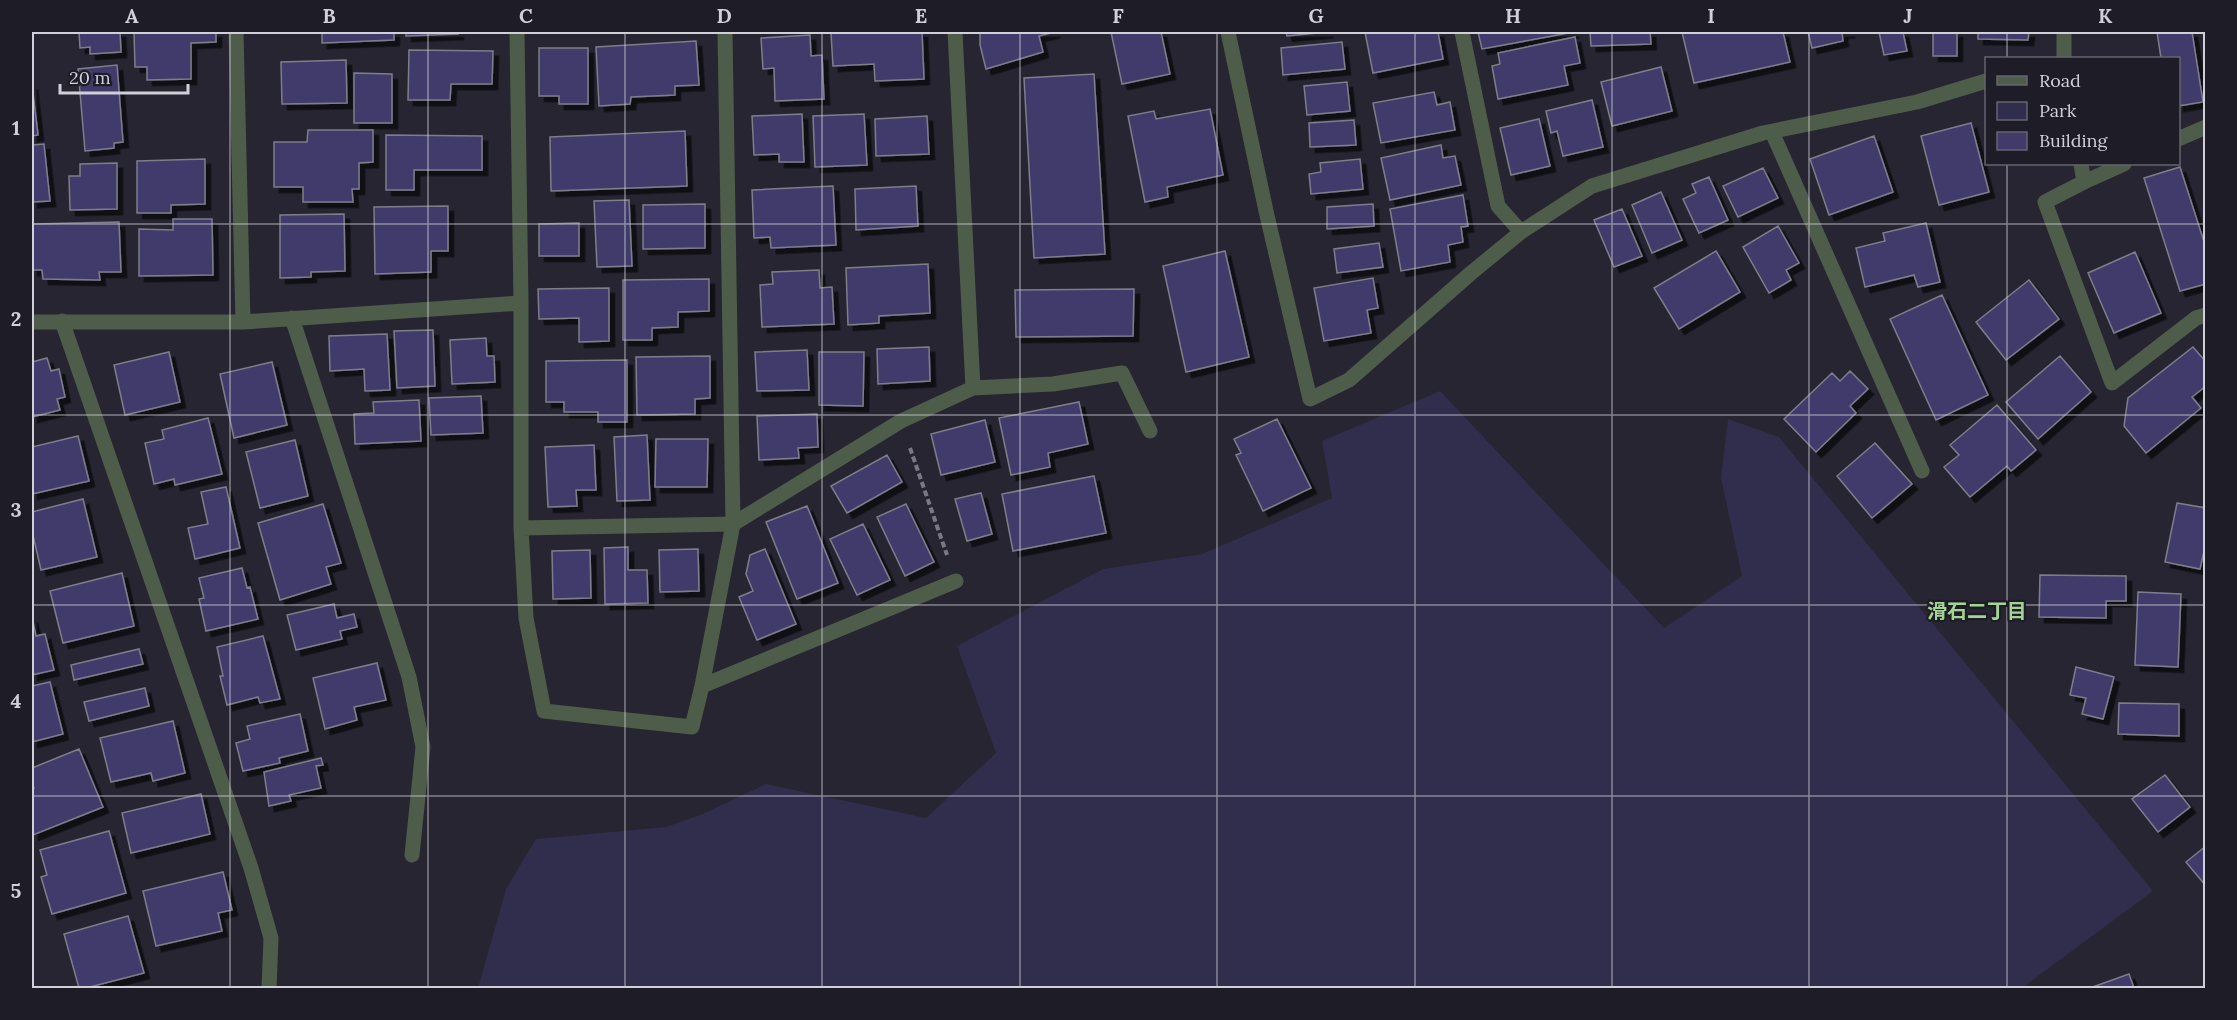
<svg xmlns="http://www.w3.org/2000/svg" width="2237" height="1020" font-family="Lora,'Noto Sans JP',serif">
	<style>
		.green { fill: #312d4d }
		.building { fill: #413a6a; stroke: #7e7d8b; stroke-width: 1.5; filter: url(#shadow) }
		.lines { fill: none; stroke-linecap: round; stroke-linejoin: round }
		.path { stroke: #7a7983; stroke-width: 4; stroke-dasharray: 6 3; stroke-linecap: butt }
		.minor { stroke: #4e5d4a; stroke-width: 15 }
		.grid { fill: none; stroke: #d1d0d8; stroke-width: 1.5; stroke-opacity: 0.55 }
		.labels { text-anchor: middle; stroke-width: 4.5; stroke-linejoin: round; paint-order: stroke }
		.neighbourhood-label { font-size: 20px; font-weight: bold; fill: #a4d495; stroke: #1d1c27 }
		.neatline { fill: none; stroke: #d1d0d8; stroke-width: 2 }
		.grid-label { font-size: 20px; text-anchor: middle; font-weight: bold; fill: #d1d0d8 }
	</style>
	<defs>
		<filter id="shadow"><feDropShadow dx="5.5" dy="5.5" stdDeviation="0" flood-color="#0009"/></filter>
	</defs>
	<rect width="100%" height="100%" fill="#262531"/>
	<path class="green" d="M1440,391l224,237 78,-52 -21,-98 7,-59 51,18 374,454 -131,97h-1544l28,-99 30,-50 130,-12 39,-14 61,-29 160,34 70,-65 -39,-107 146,-77 99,-15 130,-56 -10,-57z"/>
	<path class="building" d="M79,32h41l1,20 -31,2v-7l-10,1z
		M134,32h82v10l-25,1v36l-44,1v-13h-12z
		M322,32h72v8l-72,3z
		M406,32h52v2l-52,2z
		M872,32h50l2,47 -49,2 -1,-17 -41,2 -2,-33z
		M980,32h75l-16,4 4,16 -57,17 -6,-24z
		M1111,32h50l9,42 -48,10z
		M1286,32h42l-41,4z
		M1365,32h73l5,27 -70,14z
		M1478,32h96l-92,17z
		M1590,32h60l1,12 -60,2z
		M1682,32h101l7,30 -96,21z
		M1808,32h42l-8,1 1,8 -31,7z
		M1879,32h24l4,19 -23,4z
		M1933,32h24v24h-24z
		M1978,32h51l-1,8 -50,-1z
		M2157,32h35l11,70 -25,4v-48h-17z
		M810,35l1,21 11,-1 2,44 -49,2 -1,-33 -11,1 -2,-31z
		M1575,37l5,26 -16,3 4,19 -70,14 -6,-33 8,-2 -2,-11z
		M696,41l3,44 -24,1v9l-44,2 -1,7 -31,2 -3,-59z
		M1342,42l3,27 -62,6 -2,-27z
		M539,48h49v56h-29v-8h-20z
		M409,50l84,1 -1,33h-41l-1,16h-42z
		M346,60l1,43 -65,1 -1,-42z
		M117,65l6,77 -9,1v5l-29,3 -7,-82z
		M1661,67l11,44 -60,15 -11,-44z
		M354,73l38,1v49h-38z
		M1094,74l11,180 -71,4 -10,-180z
		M1347,82l3,29 -43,4 -3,-29z
		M32,84l6,51 -6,1z
		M1434,92l3,13 13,-3 5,28 -74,13 -8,-40z
		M1592,100l11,47 -40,9 -6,-25 -6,2 -5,-22z
		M1210,109l13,66 -56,12 1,10 -23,5 -17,-86 26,-5 2,8z
		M802,114l2,48h-25v-8l-25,1 -2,-39z
		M864,114l3,51 -52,2 -2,-51z
		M927,116l2,38 -53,2 -1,-37z
		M1539,119l11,47 -39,9 -11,-47z
		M1354,120l2,25 -46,2 -1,-24z
		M1971,123l18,69 -50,13 -18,-69z
		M308,130h65v32l-14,1v26h-7l1,13h-50v-15h-29v-45h33z
		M685,131l2,55 -136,5 -1,-54z
		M386,135l96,1v34h-68v20h-28z
		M1874,136l19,56 -64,23 -19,-56z
		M44,144l6,57 -18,1v-57z
		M1441,145l2,13 12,-2 6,29 -71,15 -9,-42z
		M205,159v45l-34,1v8h-34v-52z
		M1360,159l3,30 -52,5 -2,-20 12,-2 -1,-9z
		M117,163v46l-47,1 -1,-34h11v-12z
		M2180,167l26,81v36l-26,7 -36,-113z
		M1763,168l15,30 -40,19 -15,-31z
		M1709,177l19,43 -29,13 -16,-34 13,-6 -4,-9z
		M833,186l3,59 -65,3 -1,-11 -16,1 -2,-48z
		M916,186l2,40 -62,4 -1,-41z
		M1661,192l21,48 -30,13 -20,-48z
		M1463,195l5,31 -7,1 2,15 -15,3 2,17 -49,9 -11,-62z
		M629,200l3,66 -35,1 -3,-66z
		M705,204v44l-62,1v-44z
		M1373,204l1,22 -47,3v-22z
		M448,206v45h-17v21l-56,2 -1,-67z
		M1622,209l20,47 -28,11 -20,-47z
		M344,214l1,57 -34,1v5l-31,1v-63z
		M173,219h39l1,56 -74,1v-47l34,1z
		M119,222l2,50h-22l1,8 -57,-1 -1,-9h-10v-46z
		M579,223v33h-40v-32z
		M1926,223l14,59 -22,5 -4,-12 -49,12 -9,-39 29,-7 -2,-8z
		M1778,226l21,37 -13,7 5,10 -22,13 -26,-46z
		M1379,243l4,24 -46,6 -3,-24z
		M1225,251l24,106 -63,15 -23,-106z
		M1716,251l24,41 -61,37 -25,-41z
		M2135,252l26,61 -47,20 -26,-60z
		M928,264l2,49 -51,3v7l-31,2 -2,-57z
		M819,270l1,18 12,-1 2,37 -72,3 -2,-42 13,-1 -1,-12z
		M1373,278l5,30 -11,2 4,23 -47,8 -10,-53z
		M709,279v32l-31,1v15l-26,1v12h-29v-60z
		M2029,280l30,39 -53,41 -30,-38z
		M609,288v53l-30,1v-24l-40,1 -1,-30z
		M1134,289l-1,47 -117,1 -1,-47z
		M1942,295l46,100 -52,25 -46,-101z
		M433,330l2,56 -38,2 -3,-57z
		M387,334l3,56 -25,1 -1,-22 -34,2 -1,-35z
		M486,338l1,18h7l1,26 -43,2 -2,-44z
		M929,347l1,34 -52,3 -1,-35z
		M2193,347l13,15v24l-14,11 9,11 -55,45 -22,-27 4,-28z
		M807,350l2,40 -52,1 -2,-39z
		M169,352l11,50 -55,13 -11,-50z
		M819,352h45l-1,54 -44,-1z
		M710,356v42l-15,1v15l-58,1 -1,-58z
		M2060,356l31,36 -53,47 -32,-37z
		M47,358l4,13 8,-2 6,28 -8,2 3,11 -28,7v-55z
		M627,360v62h-29v-10h-34v-10h-18v-41z
		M272,362l15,63 -53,13 -14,-64z
		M1850,371l18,18 -18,17 6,7 -40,39 -32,-33 48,-46 8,8z
		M481,396l2,37 -52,2 -2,-37z
		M419,400l2,41 -66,3 -1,-30 20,-1 -1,-11z
		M1079,402l9,42 -40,9 2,14 -39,8 -12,-57z
		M1997,405l39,45 -25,21 -4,-5 -37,31 -26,-30 15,-12 -9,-10z
		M817,414l1,33 -20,1 1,10 -40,2 -2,-44z
		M208,418l14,56 -47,11 -1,-6 -20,5 -9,-41 19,-4 -2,-9z
		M1277,419l34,69 -48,23 -27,-56 5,-2 -7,-14z
		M985,420l10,42 -54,13 -10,-41z
		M647,435l3,65 -33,1 -3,-64z
		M78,436l11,45 -57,13v-47z
		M656,439h52l-1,48h-52z
		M295,440l13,56 -48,12 -14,-56z
		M1875,443l37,41 -40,34 -35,-42z
		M594,445l2,45h-20l1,16 -29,1 -3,-60z
		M887,455l15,27 -55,31 -16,-27z
		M1094,476l12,57 -93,18 -11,-57z
		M226,487l14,61 -45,11 -7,-31 20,-4 -7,-32z
		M981,493l11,41 -25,7 -12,-42z
		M83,499l14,58 -56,13 -9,-39v-19z
		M2177,503l29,5v34l-6,27 -35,-7z
		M323,504l18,59 -15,4 5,17 -51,16 -22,-77z
		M906,504l28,58 -29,14 -28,-59z
		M807,506l31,77 -41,16 -31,-77z
		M863,524l27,56 -33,15 -27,-56z
		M628,547v23h19l1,33 -43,1 -1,-56z
		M698,549l1,42 -39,1 -1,-42z
		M765,549l31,75 -39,16 -18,-43 14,-6 -7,-17 4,-19z
		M590,550l1,48 -38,1 -1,-48z
		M242,568l5,20 3,-1 8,32 -52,12 -7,-32 5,-1 -5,-20z
		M122,573l12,53 -71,17 -13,-52z
		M2040,575l86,1v25h-20v17l-67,-1z
		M2138,592l43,2 -3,73 -43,-2z
		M334,604l3,14 17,-4 3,13 -17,4 2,8 -46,11 -9,-35z
		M32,617l4,19 9,-2 9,36 -22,5z
		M263,636l17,63 -20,4 -2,-6 -31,8 -7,-29h3l-6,-29z
		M139,649l4,15 -69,16 -3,-15z
		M377,663l9,37 -32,7 3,13 -32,9 -12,-51z
		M2076,667l38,10 -11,42 -21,-5 4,-16 -16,-3z
		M50,682l13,52 -31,8v-56z
		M145,688l4,18 -60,15 -5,-19z
		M2119,703l60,1v32l-61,-2z
		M300,714l8,37 -29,7 1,5 -37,8 -7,-28 14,-4 -3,-13z
		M173,721l12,52 -32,8 -2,-8 -40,9 -11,-44z
		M79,749l24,58 -70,28 -1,-46 2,-1 -2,-6v-14z
		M321,758l2,7 -7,1 5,22 -32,7 2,6 -22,5 -5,-34z
		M2165,775l25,32 -32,25 -26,-33z
		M201,794l9,40 -79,19 -9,-40z
		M109,831l17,62 -74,21 -11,-37 6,-2 -7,-25z
		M2206,846v40l-20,-24z
		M223,872l9,38 -14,3 4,18 -66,15 -13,-55z
		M128,916l16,57 -58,15h-7l-15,-54z
		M2129,974l5,14h-44z"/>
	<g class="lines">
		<path class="path" d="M910,448l37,107"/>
		<path class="minor" d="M236,32l7,290
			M517,32l4,271v225l212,-4 168,-103 72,-33 -18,-356
			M1228,32l38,179 44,188 39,-19 122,-107 50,-41 71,-46 171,-53 154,-31 69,-21
			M1462,32l36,174 23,26
			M2064,32v26
			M1772,132l150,339
			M2178,139l28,-12
			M2081,164l3,18 40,-18
			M2084,182l-39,20 67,181 84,-65 10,-3
			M292,318l117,359 14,70 -11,108
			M62,321l189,547 20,70 -2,50
			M32,322h211l278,-19
			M973,388l80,-4 69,-11 28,58
			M521,528l5,90 18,93 148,16 10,-41 31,-162 -8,-492
			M702,686l254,-105"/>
	</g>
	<path class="grid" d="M230,32v956M428,32v956M625,32v956M822,32v956M1020,32v956M1217,32v956M1415,32v956M1612,32v956M1809,32v956M2007,32v26M2007,164v824M32,224h2174M32,415h2174M32,605h2174M32,796h2174"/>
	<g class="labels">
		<g class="neighbourhood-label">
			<text x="1977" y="618">滑石二丁目</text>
		</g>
	</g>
	<rect width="2237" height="1020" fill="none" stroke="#1d1c27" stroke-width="66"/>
	<rect x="1985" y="57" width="195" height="108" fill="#1d1c27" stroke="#65646e" stroke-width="1.5"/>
	<rect x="1997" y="76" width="30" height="9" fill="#4e5d4a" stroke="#65646e" stroke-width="1.5"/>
	<text x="2039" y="87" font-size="18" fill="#d1d0d8">Road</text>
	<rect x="1997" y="102" width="30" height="18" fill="#312d4d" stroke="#65646e" stroke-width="1.5"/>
	<text x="2039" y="117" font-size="18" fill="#d1d0d8">Park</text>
	<rect x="1997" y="132" width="30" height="18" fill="#413a6a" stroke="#65646e" stroke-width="1.5"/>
	<text x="2039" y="147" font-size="18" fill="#d1d0d8">Building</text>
	<path d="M60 84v9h128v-9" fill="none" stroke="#d1d0d8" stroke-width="3"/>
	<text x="69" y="84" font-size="18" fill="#d1d0d8" stroke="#1d1c27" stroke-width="4.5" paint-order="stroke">20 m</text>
	<rect x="33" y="33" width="2171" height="954" class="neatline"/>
	<g class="grid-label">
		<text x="132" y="23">A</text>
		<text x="329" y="23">B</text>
		<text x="526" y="23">C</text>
		<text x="724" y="23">D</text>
		<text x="921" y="23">E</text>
		<text x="1118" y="23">F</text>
		<text x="1316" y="23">G</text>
		<text x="1513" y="23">H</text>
		<text x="1711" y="23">I</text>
		<text x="1908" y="23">J</text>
		<text x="2105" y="23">K</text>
		<text x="16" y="135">1</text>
		<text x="16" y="326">2</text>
		<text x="16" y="517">3</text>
		<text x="16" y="708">4</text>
		<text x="16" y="898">5</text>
	</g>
</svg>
